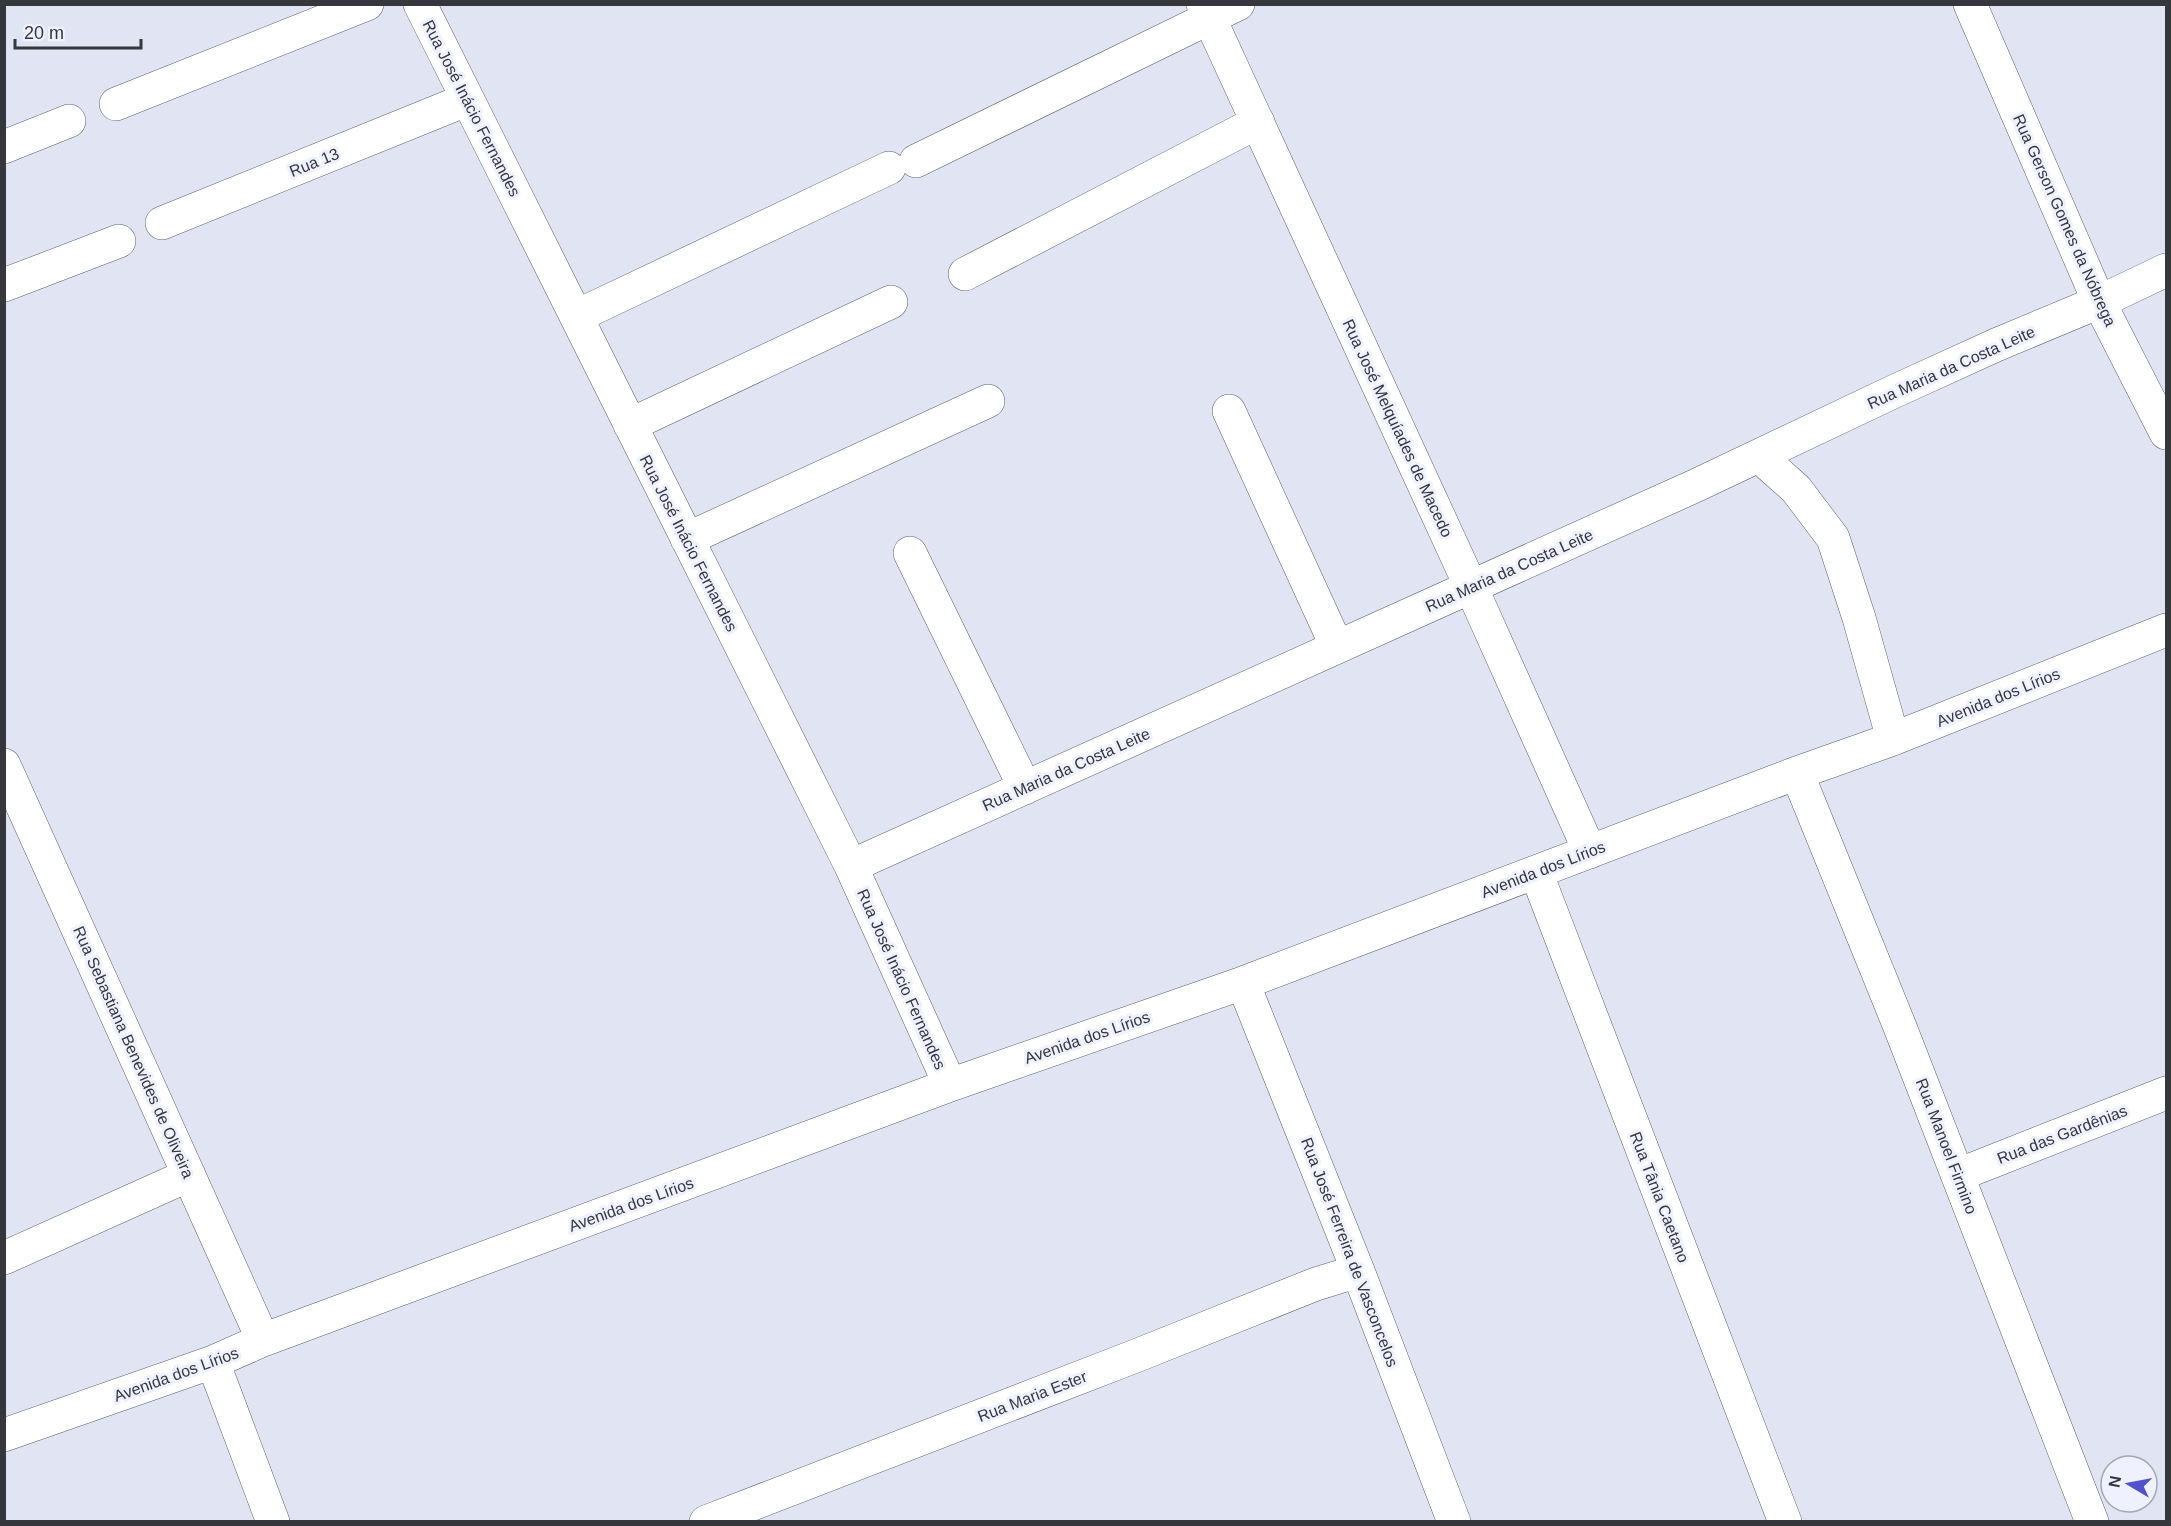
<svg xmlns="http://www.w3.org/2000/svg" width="2171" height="1526" font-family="Arial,sans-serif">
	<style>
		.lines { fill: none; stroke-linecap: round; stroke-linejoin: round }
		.street-casing { stroke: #5d606d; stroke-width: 34 }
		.street { stroke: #fff; stroke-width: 33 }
		.labels { text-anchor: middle; stroke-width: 6; stroke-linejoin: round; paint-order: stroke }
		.street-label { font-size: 16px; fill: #35373d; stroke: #eff1fe }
	</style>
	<rect width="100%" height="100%" fill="#e1e4f3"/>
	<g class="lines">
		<defs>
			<path id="street" d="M420,4l431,862 99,219
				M1203,4l268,583 119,265
				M1970,4l129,298 67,131
				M116,104l251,-100
				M4,147l65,-26
				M916,161l322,-157
				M162,223l304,-123
				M965,274l293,-152
				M4,285l115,-44
				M577,316l312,-148
				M1229,411l108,236
				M630,425l261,-123
				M1759,456l37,33 37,49 26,80 34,121
				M687,539l301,-138
				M910,553l115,235
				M4,765l259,575
				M1797,773l103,254 192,495
				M851,866l846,-381 198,-94 101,-46 103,-43 67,-32
				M1536,872l249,650
				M1243,983l115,288 96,251
				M1958,1175l208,-82
				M4,1258l185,-83
				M213,1362l60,160
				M4,1435l209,-73 50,-22 687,-255 293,-102 554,-210 96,-34 273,-109
				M706,1522l432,-167 178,-71 42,-13"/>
		</defs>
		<use href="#street" class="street-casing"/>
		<use href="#street" class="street"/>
	</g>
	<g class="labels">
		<g class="street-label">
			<text transform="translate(472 108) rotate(63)" y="6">Rua José Inácio Fernandes</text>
			<text transform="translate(314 162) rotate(-22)" y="6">Rua 13</text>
			<text transform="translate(2065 220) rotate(66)" y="6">Rua Gerson Gomes da Nóbrega</text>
			<text transform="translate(1951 367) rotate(-24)" y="6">Rua Maria da Costa Leite</text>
			<text transform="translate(1398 428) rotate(65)" y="6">Rua José Melquíades de Macedo</text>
			<text transform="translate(689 543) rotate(63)" y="6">Rua José Inácio Fernandes</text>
			<text transform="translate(1509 570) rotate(-24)" y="6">Rua Maria da Costa Leite</text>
			<text transform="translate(1998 697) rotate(-22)" y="6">Avenida dos Lírios</text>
			<text transform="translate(1066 769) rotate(-24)" y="6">Rua Maria da Costa Leite</text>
			<text transform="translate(1543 869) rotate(-21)" y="6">Avenida dos Lírios</text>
			<text transform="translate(902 979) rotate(66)" y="6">Rua José Inácio Fernandes</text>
			<text transform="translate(1087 1037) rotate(-19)" y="6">Avenida dos Lírios</text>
			<text transform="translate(134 1052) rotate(66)" y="6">Rua Sebastiana Benevides de Oliveira</text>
			<text transform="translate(2062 1134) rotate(-21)" y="6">Rua das Gardênias</text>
			<text transform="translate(1947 1146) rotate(69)" y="6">Rua Manoel Firmino</text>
			<text transform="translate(1660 1197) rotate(69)" y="6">Rua Tânia Caetano</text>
			<text transform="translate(631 1204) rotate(-20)" y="6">Avenida dos Lírios</text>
			<text transform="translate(1350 1252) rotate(69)" y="6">Rua José Ferreira de Vasconcelos</text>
			<text transform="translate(176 1374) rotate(-20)" y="6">Avenida dos Lírios</text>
			<text transform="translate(1032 1396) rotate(-21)" y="6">Rua Maria Ester</text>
		</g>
	</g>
	<rect width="2171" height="1526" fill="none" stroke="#35373d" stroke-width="12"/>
	<g transform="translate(2129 1484) rotate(280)"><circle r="28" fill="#eff1fe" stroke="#a5a7b1" stroke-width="1.5"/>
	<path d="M0-4.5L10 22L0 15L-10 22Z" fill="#5053c9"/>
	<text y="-9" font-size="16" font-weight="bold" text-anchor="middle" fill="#35373d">N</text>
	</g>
	<path d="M15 39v9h126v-9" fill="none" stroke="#35373d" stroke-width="3"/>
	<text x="24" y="39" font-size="18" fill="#35373d" stroke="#eff1fe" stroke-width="4.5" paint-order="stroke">20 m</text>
</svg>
